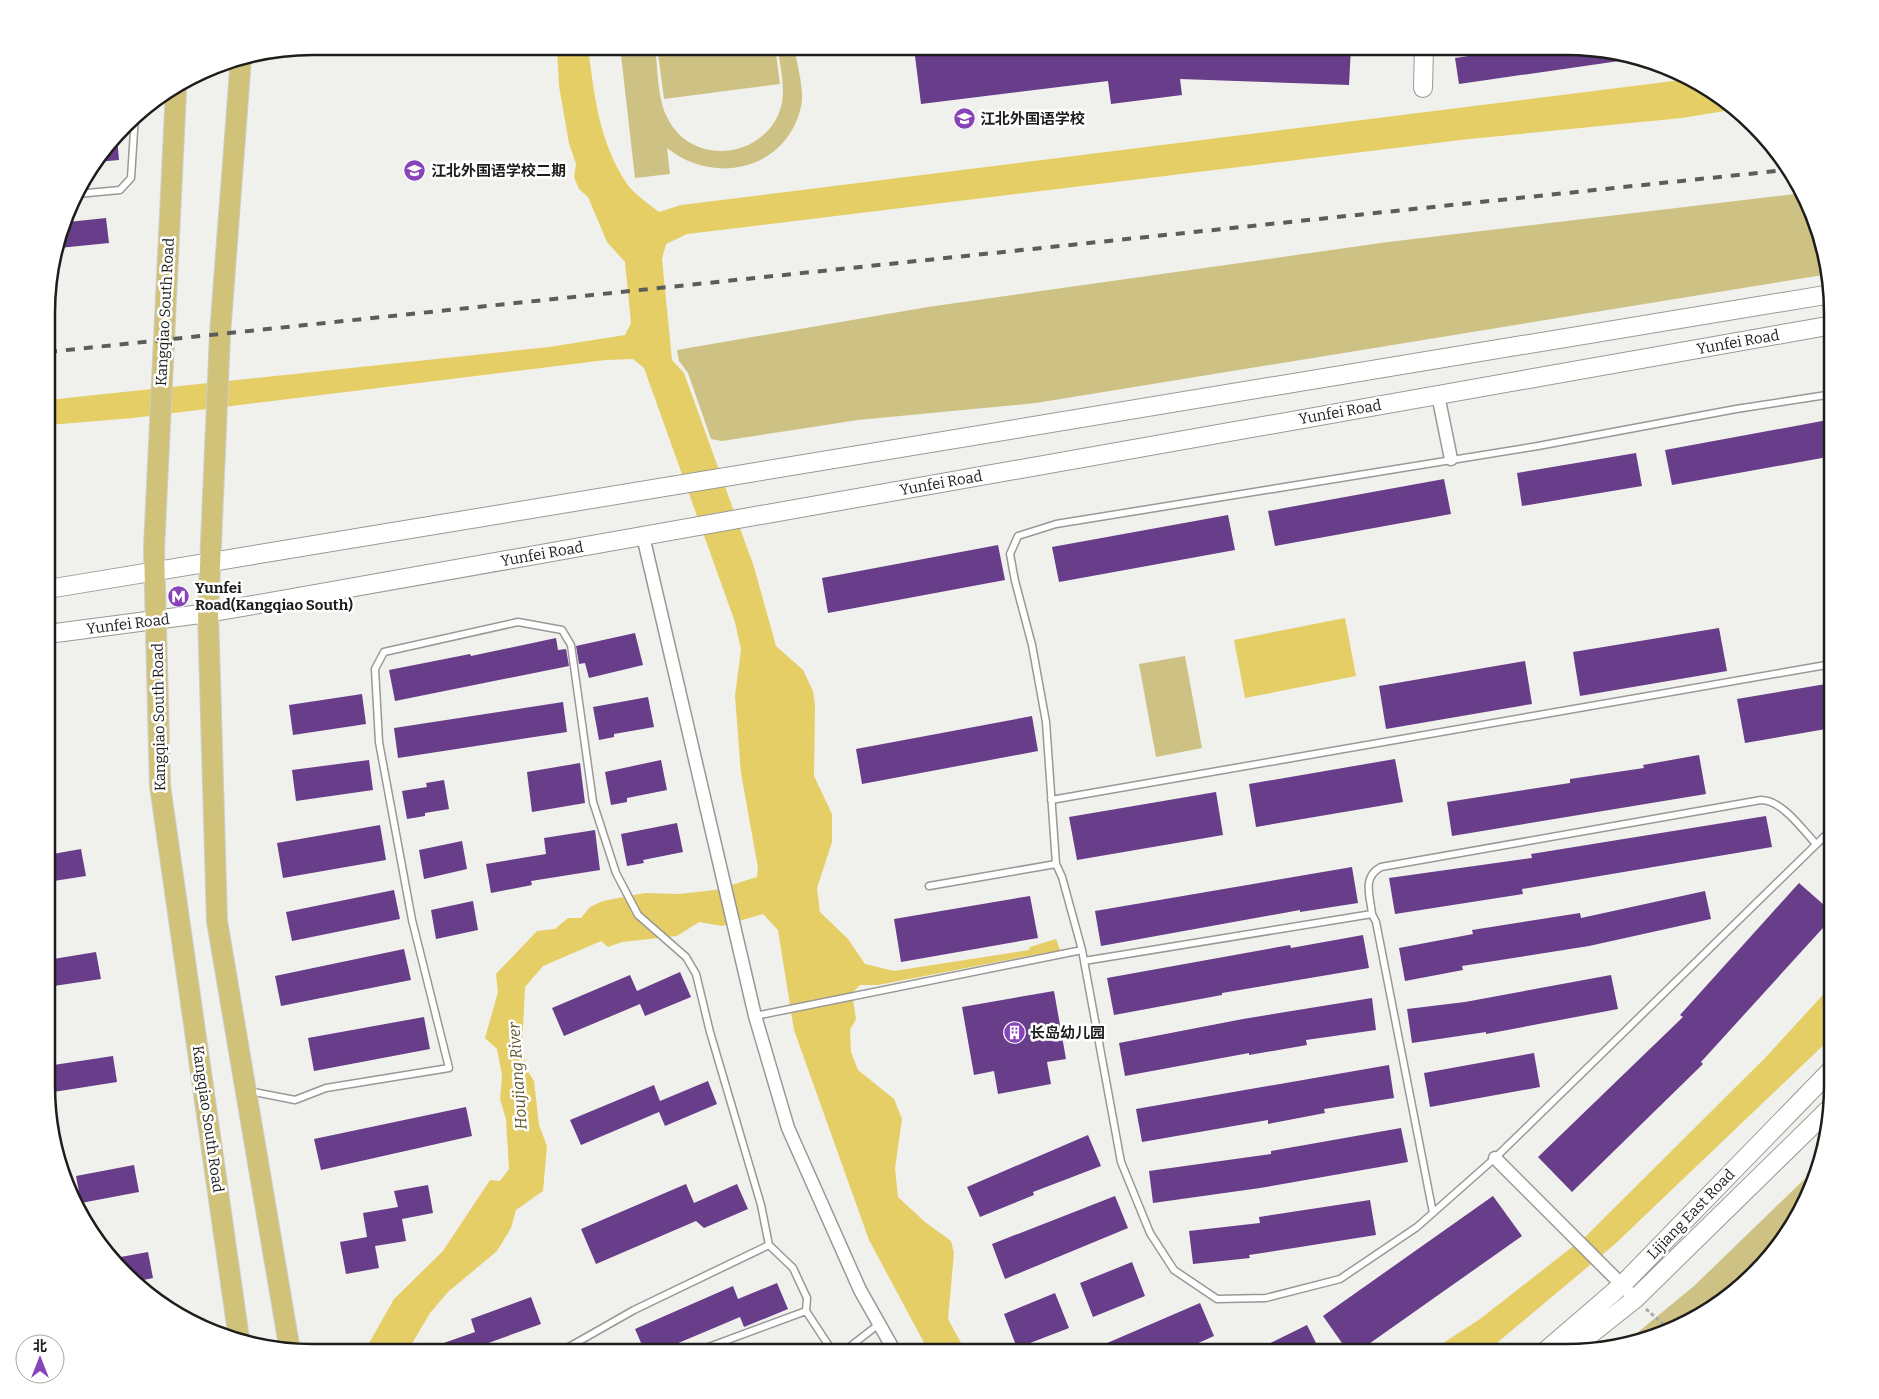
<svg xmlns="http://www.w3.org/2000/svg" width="1879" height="1399" font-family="Bitter,'Noto Sans SC',serif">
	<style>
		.green { fill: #cec184 }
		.water { fill: #e5ce65 }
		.building { fill: #683d8a }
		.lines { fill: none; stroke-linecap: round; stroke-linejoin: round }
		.lane-casing { stroke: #999895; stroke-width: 9 }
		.street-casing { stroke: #999895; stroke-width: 15 }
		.secondary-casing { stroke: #999895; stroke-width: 20 }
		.primary-casing { stroke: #cdcdcd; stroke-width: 22 }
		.path { stroke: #aaaaa7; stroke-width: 3; stroke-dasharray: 4 2.5; stroke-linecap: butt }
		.lane { stroke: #fff; stroke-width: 6 }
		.street { stroke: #fff; stroke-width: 12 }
		.secondary { stroke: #fff; stroke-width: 18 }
		.primary { stroke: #d0c279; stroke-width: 20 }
		.rail { stroke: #5c5c5a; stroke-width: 4; stroke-dasharray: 9 9; stroke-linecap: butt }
		.labels { text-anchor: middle; stroke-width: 5; stroke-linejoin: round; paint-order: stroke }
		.poi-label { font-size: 15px; font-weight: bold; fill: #1d1d1c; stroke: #fff; text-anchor: start }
		.street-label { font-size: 15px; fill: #1d1d1c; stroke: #fff }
		.water-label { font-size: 16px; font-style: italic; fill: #5f562a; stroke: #fff }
		.rim { fill: none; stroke: #1d1d1c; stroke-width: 2.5 }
	</style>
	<rect width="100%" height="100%" fill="#f0f0ec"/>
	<path class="green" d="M620,46h35c3,23 2,51 12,71 24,51 99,42 114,-10 5,-19 -1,-42 -4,-61h17c3,20 12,46 6,65 -17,60 -87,74 -133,37l3,26 -35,4z
		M657,46h118l5,38 -116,15z
		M1804,193l24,68 1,13 -793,129 -178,17 -136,21 -11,-2 -23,-66 -9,-12 -2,-11 251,-43 460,-65z
		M1185,656l17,92 -46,9 -17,-93z
		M1817,1167l-5,21 -45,74 -83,63 -64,22 74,-61z"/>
	<path class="water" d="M557,46h31c6,49 11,96 39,138 7,10 22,20 32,28l22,-7 1008,-126 48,30 -55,9 -213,21 -782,95 -21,10 -4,15 10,101 12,13 70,194 22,79 27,24 10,21 2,14 -1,71 18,38v28l-15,46 3,24 28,27 17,25 29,7 135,-21 1,-3 26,-8 4,11 -182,35h-18l-8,8 4,26 -6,11 1,22 7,18 36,29 8,20 -7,49 3,29 27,25 26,19 3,12 -6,66 18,33h-37l-60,-112 -75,-210 -16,-100 -15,-16 -41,12 -23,-4 -22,14 -55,6 -14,5 -7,-6 -58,25 -18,21 -3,60 5,23 7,11 5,44 8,21 -4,45 -27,19 -5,18 -14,23 -49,41 -18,21 -23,39h-43l30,-53 49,-48 47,-71 10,1 9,-12 -3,-50 -6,-20 2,-24 -5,-26 -12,-11 13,-46 -2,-18 41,-43 18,-2 13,-11h13l9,-11 13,-6 42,-8 34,1 36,-4 42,-13 1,-9 -17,-95 -6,-77 6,-46 -6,-28 -91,-254 -11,-9 -27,1 -473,58 -85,7v-25l501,-53 76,-12 6,-12 -6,-61 -18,-20 -19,-45 -9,-8 -5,-12 2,-13 -7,-21 -10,-57z
		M1345,618l11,58 -111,22 -11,-58z
		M1832,985v52l-217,207 -130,109h-57l52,-34 105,-82 180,-179z"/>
	<path class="building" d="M926,47h425l-2,38 -169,-6 2,16 -71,9 -3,-23 -187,23 -7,-56z
		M1508,47h75l50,12 -174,25 -4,-26 54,-8z
		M117,137l2,23 -22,2 13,-17z
		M106,218l3,25 -50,5 9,-26z
		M1833,419v37l-161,29 -7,-35z
		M1636,453l6,33 -120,20 -5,-33z
		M1444,479l7,35 -176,32 -7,-35z
		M1228,515l7,35 -176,32 -7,-35z
		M998,545l7,35 -177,33 -6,-35z
		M1719,628l8,43 -147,25 -7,-44z
		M635,633l8,32 -54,13 -4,-15 -6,1 -3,-18z
		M556,638l2,12 8,-1 3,17 -174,35 -6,-31 81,-16 1,2z
		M1525,661l7,43 -146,25 -7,-43z
		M1832,683v45l-87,15 -8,-44z
		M362,694l4,30 -73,11 -4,-30z
		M648,697l6,30 -40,7v3l-15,3 -6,-33z
		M563,702l4,30 -169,26 -4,-30z
		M1032,716l6,35 -176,33 -6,-35z
		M1699,755l7,39 -254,42 -5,-34 123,-19v-4l74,-11 -1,-3z
		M1395,759l8,43 -147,25 -7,-43z
		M369,760l4,30 -77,11 -4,-31z
		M661,760l6,30 -40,8v4l-16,3 -6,-33z
		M580,763l5,40 -53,9 -5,-40z
		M444,780l5,29 -24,4v3l-18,3 -5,-28 25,-4 -1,-4z
		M1216,792l7,43 -146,25 -8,-43z
		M1766,816l6,31 -250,42 1,5 -128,20 -6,-36 143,-20 -1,-4z
		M677,823l6,29 -40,8 1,3 -17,3 -6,-32z
		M380,825l6,35 -103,18 -6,-35z
		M595,830l5,40 -69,11 1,4 -41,8 -5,-29 60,-10 -2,-16z
		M462,841l5,28 -43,10 -5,-29z
		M81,849l5,27 -39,6v-27z
		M1352,867l6,36 -58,9v-2l-199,36 -6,-35z
		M1799,883l33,29v6l-131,144 2,2 -131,128 -34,-35 145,-140 -3,-2z
		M394,890l6,29 -108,22 -6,-29z
		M1705,891l6,28 -122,27 -127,20 1,4 -58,11 -6,-33 74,-14 -1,-4 108,-17 1,5z
		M1030,896l8,42 -137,24 -7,-43z
		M473,901l5,29 -42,9 -5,-29z
		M1363,935l6,33 -147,25v2l-108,20 -7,-37 183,-33 1,3z
		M404,949l7,31 -130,26 -6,-30z
		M96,952l5,27 -54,8v-27z
		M680,972l11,25 -46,19 -5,-12 -76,32 -12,-28 78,-33 7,16z
		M1611,975l7,34 -132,25v-2l-74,11 -5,-34 58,-7z
		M1054,991l12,68 -19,3 4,22 -53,10 -4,-23 -20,4 -12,-68z
		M1372,998l4,32 -70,10 1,5 -58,10v-2l-124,23 -6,-33 124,-24z
		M424,1017l6,32 -116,22 -6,-33z
		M1534,1053l6,34 -110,20 -6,-34z
		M113,1056l4,26 -70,11v-27z
		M1389,1065l5,33 -70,11 1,4 -57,11v-4l-126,22 -6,-33z
		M708,1081l9,23 -52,22 -6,-14 -78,33 -11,-25 84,-35 6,16z
		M466,1107l6,29 -151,34 -7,-31z
		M1401,1128l7,34 -148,26 -107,15 -4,-32 122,-17v-3z
		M1088,1135l13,31 -68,26 1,3 -54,22 -13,-30z
		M134,1165l5,27 -58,11 -5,-27z
		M686,1184l8,19 43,-19 11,25 -44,19 -8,-7 -100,43 -15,-35z
		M428,1185l5,28 -31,6 4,22 -31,5 4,22 -33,6 -6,-32 27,-5 -4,-24 35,-6 -4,-16z
		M1115,1196l13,32 -123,51 -13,-35z
		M1493,1196l29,40 -166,117h-7l-26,-37z
		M1370,1200l6,35 -127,20 1,3 -57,6 -4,-33 71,-8 -1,-6z
		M148,1252l5,26 -19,4 -19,-24z
		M1132,1262l13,34 -52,21 -13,-34z
		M777,1283l11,26 -44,18 -4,-10 -83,35h-12l-10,-23 98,-43 5,13z
		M1055,1293l14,35 -52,20 -13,-34z
		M531,1297l10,27 -64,23 2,5h-55v-2l51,-18 -4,-13z
		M1200,1303l14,33 -38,17h-92z
		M1307,1325l14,28h-71z"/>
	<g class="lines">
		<defs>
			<path id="lane" d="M77,194l43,-4 11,-12 4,-63
				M1051,800l781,-136
				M1832,829l-337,329 -78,69 -77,52 -74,19 -49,1 -43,-29 -24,-37 -29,-71 -39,-212 -20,-73 -6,-13 -10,-142 -14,-77 -17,-64 -5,-27 8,-18 38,-12 482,-78 198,-37 97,-15
				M929,886l127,-22
				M1372,914c-2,-19 -10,-37 9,-47l380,-67c21,0 41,29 55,44
				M1084,961l288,-47 4,8 57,291
				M755,1016l327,-66
				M249,1091l46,9 31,-12 123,-20 -37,-148 -33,-178 -4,-73 9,-17 134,-30 44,8 9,15 22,157 23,71 22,42 48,42 10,17 14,58 51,173 8,40 24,23 14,30 -1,13 27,41
				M560,1352l74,-42 135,-65
				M695,1352l111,-41
				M843,1352l36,-28"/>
			<path id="street" d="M1438,395l13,64
				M643,536l112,480 33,112 72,162 35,62
				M1495,1158l133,133"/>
			<path id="secondary" d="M1423,88l1,-41
				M48,589l1783,-295
				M48,634l160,-21 1625,-288
				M1543,1353l79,-68 210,-216
				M1567,1353l68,-54 197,-193"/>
			<path id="primary" d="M241,58l-21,276 -12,279 9,308 73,430
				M176,90l-22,458 6,238 79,553"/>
		</defs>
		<use href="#lane" class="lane-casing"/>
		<use href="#street" class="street-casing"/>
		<use href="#secondary" class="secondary-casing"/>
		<use href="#primary" class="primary-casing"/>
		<path class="path" d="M1646,1309l24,21"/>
		<use href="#lane" class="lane"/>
		<use href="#street" class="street"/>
		<use href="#secondary" class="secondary"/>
		<use href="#primary" class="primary"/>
		<path class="rail" d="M48,352l1738,-182"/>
	</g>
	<defs>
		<symbol id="school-disc" viewBox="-11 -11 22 22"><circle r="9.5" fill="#8744b8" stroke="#fff"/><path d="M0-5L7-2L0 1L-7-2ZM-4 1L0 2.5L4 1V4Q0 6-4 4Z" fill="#fff"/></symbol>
		<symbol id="metro-disc" viewBox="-11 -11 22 22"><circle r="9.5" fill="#8744b8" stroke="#fff"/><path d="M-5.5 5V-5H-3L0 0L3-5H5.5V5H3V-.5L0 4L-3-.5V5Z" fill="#fff"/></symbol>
		<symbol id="building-disc" viewBox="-11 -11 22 22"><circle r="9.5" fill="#8744b8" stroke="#fff"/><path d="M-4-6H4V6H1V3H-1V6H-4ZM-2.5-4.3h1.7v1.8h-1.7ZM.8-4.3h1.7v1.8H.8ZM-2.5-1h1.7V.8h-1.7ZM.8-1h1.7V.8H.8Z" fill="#fff"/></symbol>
	</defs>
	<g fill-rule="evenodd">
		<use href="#school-disc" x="952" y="106" width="25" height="25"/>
		<use href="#school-disc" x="402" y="158" width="25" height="25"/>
		<use href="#metro-disc" x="166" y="584" width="25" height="25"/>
		<use href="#building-disc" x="1002" y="1020" width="25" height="25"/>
	</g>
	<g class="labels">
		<g class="poi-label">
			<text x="980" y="124">江北外国语学校</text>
			<text x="431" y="176">江北外国语学校二期</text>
			<text x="195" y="593">Yunfei<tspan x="195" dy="17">Road(Kangqiao South)</tspan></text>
			<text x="1030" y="1038">长岛幼儿园</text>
		</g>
		<g class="street-label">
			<text transform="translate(165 312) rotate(-87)" y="5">Kangqiao South Road</text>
			<text transform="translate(1738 342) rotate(-10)" y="5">Yunfei Road</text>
			<text transform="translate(1340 412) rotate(-10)" y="5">Yunfei Road</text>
			<text transform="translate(941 483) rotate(-10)" y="5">Yunfei Road</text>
			<text transform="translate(542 554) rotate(-10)" y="5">Yunfei Road</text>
			<text transform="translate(128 624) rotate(-7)" y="5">Yunfei Road</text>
			<text transform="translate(159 717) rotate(-91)" y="5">Kangqiao South Road</text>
			<text transform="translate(208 1119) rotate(82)" y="5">Kangqiao South Road</text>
			<text transform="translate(1691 1214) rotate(-46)" y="5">Lijiang East Road</text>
		</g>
		<g class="water-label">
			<text transform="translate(517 1076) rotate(-94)" y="6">Houjiang River</text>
		</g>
	</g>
	<path d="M0 0H1879V1399H0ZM313 55H1566A258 258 0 0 1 1824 313V1086A258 258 0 0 1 1566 1344H313A258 258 0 0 1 55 1086V313A258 258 0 0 1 313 55Z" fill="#fff" fill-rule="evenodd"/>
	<path class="rim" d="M313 55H1566A258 258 0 0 1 1824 313V1086A258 258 0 0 1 1566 1344H313A258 258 0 0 1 55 1086V313A258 258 0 0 1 313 55Z"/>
	<g transform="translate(40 1359)"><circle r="24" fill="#ffffff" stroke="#a5a5a4"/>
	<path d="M0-4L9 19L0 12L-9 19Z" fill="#8744b8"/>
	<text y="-8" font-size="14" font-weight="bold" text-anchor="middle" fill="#1d1d1c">北</text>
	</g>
</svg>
